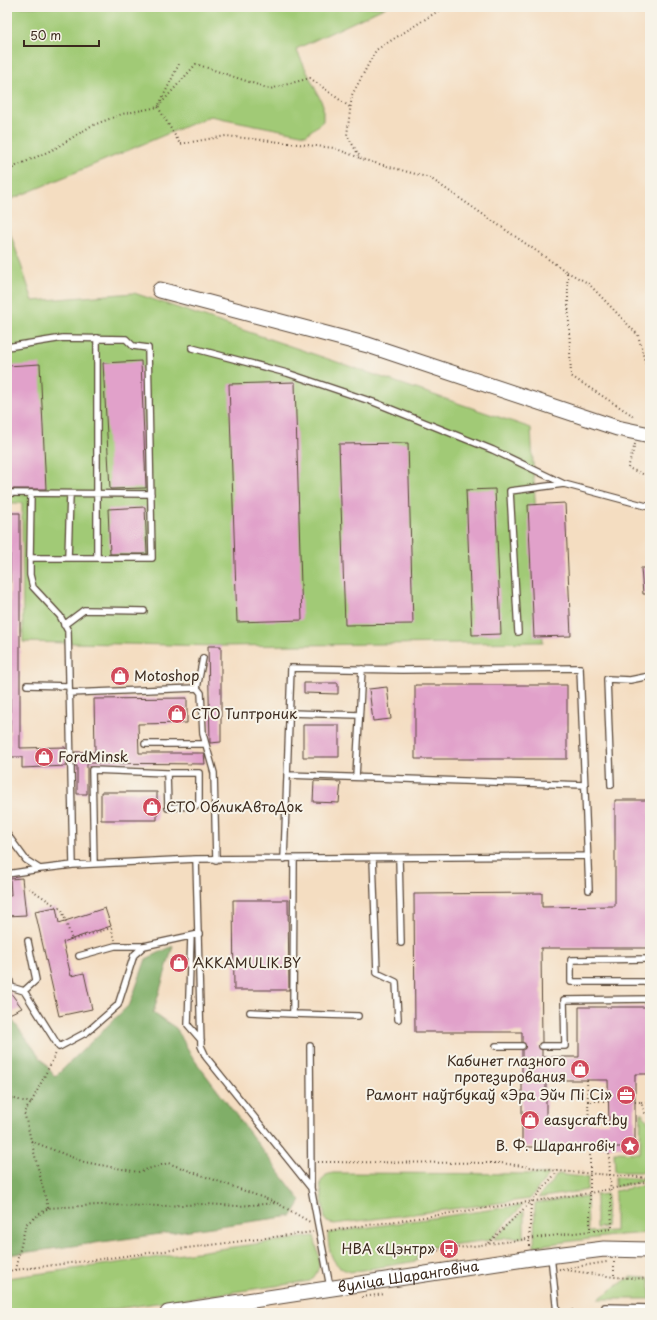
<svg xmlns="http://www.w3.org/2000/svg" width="657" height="1320" font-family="'Playpen Sans',sans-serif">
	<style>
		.green { fill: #a1ca76; stroke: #6e7a4a }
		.forest { fill: #80ae67; stroke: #5e6c42 }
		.building { fill: #e1a1ca; fill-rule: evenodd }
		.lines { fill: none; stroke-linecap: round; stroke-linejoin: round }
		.service-casing { stroke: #574536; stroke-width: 8 }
		.secondary-casing { stroke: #574536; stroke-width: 17 }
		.path { stroke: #574536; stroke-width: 2; stroke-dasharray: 1 3; stroke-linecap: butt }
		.service { stroke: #fff; stroke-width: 5.5 }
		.secondary { stroke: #fff; stroke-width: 15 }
		.labels { text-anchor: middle; stroke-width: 4; stroke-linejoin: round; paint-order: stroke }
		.poi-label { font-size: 14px; fill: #3b2a1e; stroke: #f7f3e8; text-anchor: start }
		.street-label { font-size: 14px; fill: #3b2a1e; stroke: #f7f3e8 }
	</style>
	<rect width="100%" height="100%" fill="#f7f3e8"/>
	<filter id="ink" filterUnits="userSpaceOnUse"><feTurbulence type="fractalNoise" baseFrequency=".025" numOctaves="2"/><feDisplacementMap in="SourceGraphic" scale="8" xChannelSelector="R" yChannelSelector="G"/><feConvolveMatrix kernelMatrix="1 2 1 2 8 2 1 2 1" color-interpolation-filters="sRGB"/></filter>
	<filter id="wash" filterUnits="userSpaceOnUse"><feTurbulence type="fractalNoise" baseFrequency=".012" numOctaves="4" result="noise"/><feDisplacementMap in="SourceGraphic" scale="16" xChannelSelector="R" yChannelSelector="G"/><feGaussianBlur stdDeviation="0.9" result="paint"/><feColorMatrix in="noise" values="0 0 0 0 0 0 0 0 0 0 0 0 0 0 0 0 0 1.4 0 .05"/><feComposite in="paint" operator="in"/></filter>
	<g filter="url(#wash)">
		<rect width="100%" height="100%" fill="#f4ddc1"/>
		<path class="green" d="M7,7h379l-90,42 27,56v16l-17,14 -96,-19 -203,85z
			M7,223l26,78 101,-8 397,135 12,214 -322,4 -198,-4 -1,-139h-15z
			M641,1112l9,12v48h-35l-1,-20 26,1z
			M333,1173l216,1 -19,25 -196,25 -7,-2 -2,-3 -5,-36 6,-8z
			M558,1174l30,4 -1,12 -49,8z
			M615,1177l35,2v1l-35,7z
			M650,1184v49l-30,2 -86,11 1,-43 52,-7 1,36 27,-1v-40z
			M607,1194l-1,33 -10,1v-33z
			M523,1205l-33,35 -73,9v12l-67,11c-18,-5 -22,-21 -22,-39z
			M524,1211v26l-30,2z
			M314,1236c4,18 11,31 -4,45l-223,32h-80v-35z
			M630,1277l20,1v21h-52z"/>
		<path class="forest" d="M173,946l-20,67 23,15 17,30 108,143 -9,15 -285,39v-237l3,-1 45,60 75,-73 16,-45z"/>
		<g id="blocks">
			<path class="building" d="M141,361l5,127 -36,1 -7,-126z
				M40,364l6,125h-38l-1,-123z
				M295,382l7,238 -65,2 -8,-238z
				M408,443l5,181 -68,1 -6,-181z
				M495,489l6,145 -29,1 -6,-145z
				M565,503l6,133 -37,1 -6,-132z
				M145,507l2,47h-37l-2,-45z
				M10,513h10v235l45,-1 2,19 -45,2v-11h-15v-12h3z
				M641,568h9v26h-7z
				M208,646h13v96l-11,1z
				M304,683h34v11l-34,-1z
				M415,685h152v74h-152z
				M387,687l4,32 -18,2 -4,-32z
				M187,698v25l-49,1 1,29h65l1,11 -118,-1v31h-10v-28h-2v-14h20l-1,-53z
				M303,725h36v32h-36z
				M314,781l27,1 -2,21 -26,-1z
				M101,792h56v28h-56z
				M615,800h35v148h-109l1,94 -4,4 4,4v7h37v-50h71v67h-15v73h-113v-97l4,-4 -4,-4v-10h-107l-1,-138 128,-1v14l73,-1zM546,1080h62l1,43 -63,1z
				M22,878l4,37 -19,1v-21h4l-1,-16z
				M233,900h55l1,90h-55z
				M56,907l3,16 46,-15 6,18 -48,16 8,34 13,-3 8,36 -33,7 -24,-105z
				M7,988l15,20 -15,7z"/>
		</g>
	</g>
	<g filter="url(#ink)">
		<use href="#blocks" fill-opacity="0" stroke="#574536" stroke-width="1"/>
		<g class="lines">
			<defs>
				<path id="service" d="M7,347l56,-9 63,1 7,7 15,2 4,210h-122v17l3,12 27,29 8,15 5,234
					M192,348l95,25 89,30 117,47 71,34 86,23
					M7,493l144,1
					M30,558l1,-65
					M68,558l2,-64
					M97,558v-220
					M64,625l20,-15 60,1
					M518,632l-8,-141 54,-7
					M27,685l42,1
					M197,688l6,-30
					M69,693l128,-5 4,5 2,41 11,39 2,87
					M289,713l70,2
					M145,744h60
					M287,775l298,10
					M356,777l6,-108
					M611,785l-4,-106 23,1 20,-4
					M7,834l19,26 14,9 33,-4 123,-6 392,-3
					M373,858l4,115 19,9 2,37
					M399,858l2,85
					M196,859l5,187 5,11 105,131 19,99
					M284,859l7,-191 111,2 178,-2 9,222
					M94,864l-2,-94 75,3 1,35 31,-3v-32h-32
					M7,874l33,-5
					M191,936l-3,89 13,15
					M79,956l36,-10h29l55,-12
					M650,959l-79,1v22h79
					M7,967l4,20 13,4 35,56 28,-15 31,-27 16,-50 10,-9
					M24,991l12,-11 -8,-39
					M250,1012l43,2 1,-155
					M293,1014l65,2
					M310,1046l1,141
					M496,1046h26
					M542,1046h23l-1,-46 86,-1
					M551,1256l6,57
					M605,1307l45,1"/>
				<g id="secondary">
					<path d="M160,290l208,55 249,83 33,7"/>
					<path id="s1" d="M168,1313l363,-55 73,-9 46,1"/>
				</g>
			</defs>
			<use href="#service" class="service-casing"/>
			<use href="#secondary" class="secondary-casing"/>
			<path class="path" d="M450,7l-7,1 -67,42 -24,45 -5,40 14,24 69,19 137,94 4,104 61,39 1,3
				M179,64l-21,43 22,37 46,-8 108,12 26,10
				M7,174l7,-7 40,-18 37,-23 31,-12 36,-7 38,-43 74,25 40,-11 41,30
				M567,272l21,11 50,52 12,46
				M635,444l-7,24 22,9
				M649,500l1,-8
				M29,888l33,22 10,30 39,-12 4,12
				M587,1080l1,21h21
				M7,1097l24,6
				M588,1101l1,23
				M635,1102h6
				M650,1103l-9,-1 4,11 5,3
				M31,1141l53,21 54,10 30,-9 107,39
				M590,1147v84l22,-2 -3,-78
				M318,1162l183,1 57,8 92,7
				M48,1208l-24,-96 7,-9 25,-50
				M327,1231l263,-38 60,-12
				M488,1243l44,-42 26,-30
				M529,1246l2,-44
				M449,1249l1,9
				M418,1253l172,-22
				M614,1262v15
				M559,1269l55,8 36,2
				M562,1269l45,-7
				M15,1270l11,-46 22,-16 49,-3 66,1 41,-2 34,2 39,-3 33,19
				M7,1271l306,-39
				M362,1297l23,-3
				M564,1311l9,-1 1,3
				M266,1313l12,-3
				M537,1313l14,-2"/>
			<use href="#service" class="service"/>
			<use href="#secondary" class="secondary"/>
		</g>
	</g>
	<defs>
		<symbol id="shop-disc" viewBox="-11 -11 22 22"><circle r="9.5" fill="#d1495b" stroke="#f7f3e8"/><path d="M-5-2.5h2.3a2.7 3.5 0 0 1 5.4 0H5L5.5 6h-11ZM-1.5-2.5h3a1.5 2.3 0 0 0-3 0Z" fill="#fff"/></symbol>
		<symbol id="office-disc" viewBox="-11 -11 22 22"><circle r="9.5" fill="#d1495b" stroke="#f7f3e8"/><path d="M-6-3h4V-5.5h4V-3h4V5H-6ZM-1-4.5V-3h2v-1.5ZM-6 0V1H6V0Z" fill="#fff"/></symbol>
		<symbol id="sight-disc" viewBox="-11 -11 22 22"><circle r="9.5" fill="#d1495b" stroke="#f7f3e8"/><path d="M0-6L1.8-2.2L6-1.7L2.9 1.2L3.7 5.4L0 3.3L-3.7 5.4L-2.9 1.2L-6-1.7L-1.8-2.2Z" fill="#fff"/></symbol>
		<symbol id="bus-disc" viewBox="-11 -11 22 22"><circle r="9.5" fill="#d1495b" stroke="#f7f3e8"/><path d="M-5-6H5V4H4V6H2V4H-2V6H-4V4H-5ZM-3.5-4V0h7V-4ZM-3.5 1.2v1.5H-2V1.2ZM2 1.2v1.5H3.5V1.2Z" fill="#fff"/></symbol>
	</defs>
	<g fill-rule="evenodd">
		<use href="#shop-disc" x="109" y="665" width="22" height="22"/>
		<use href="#shop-disc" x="166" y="703" width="22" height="22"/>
		<use href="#shop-disc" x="33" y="746" width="22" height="22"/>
		<use href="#shop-disc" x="141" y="796" width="22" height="22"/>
		<use href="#shop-disc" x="168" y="952" width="22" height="22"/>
		<use href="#shop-disc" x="569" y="1058" width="22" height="22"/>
		<use href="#office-disc" x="615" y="1084" width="22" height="22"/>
		<use href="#shop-disc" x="519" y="1109" width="22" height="22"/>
		<use href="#sight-disc" x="619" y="1135" width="22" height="22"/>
		<use href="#bus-disc" x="438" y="1238" width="22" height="22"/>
	</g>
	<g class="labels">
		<g class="poi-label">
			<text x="134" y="681">Motoshop</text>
			<text x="191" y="719">СТО Типтроник</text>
			<text x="58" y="762">FordMinsk</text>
			<text x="166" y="812">СТО ОбликАвтоДок</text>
			<text x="193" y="968">AKKAMULIK.BY</text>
			<text x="566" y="1066" text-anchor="end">Кабинет глазного<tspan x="566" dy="16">протезирования</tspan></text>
			<text x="612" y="1100" text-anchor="end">Рамонт наўтбукаў «Эра Эйч Пі Сі»</text>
			<text x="544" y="1125">easycraft.by</text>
			<text x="616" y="1151" text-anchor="end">В. Ф. Шаранговіч</text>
			<text x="435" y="1254" text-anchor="end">НВА «Цэнтр»</text>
		</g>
		<g class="street-label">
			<text dy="5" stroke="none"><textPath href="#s1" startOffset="243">вуліца Шаранговіча</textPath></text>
		</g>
	</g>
	<rect width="657" height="1320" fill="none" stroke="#f7f3e8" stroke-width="24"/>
	<path d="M24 40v6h75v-6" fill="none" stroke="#3b2a1e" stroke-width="2"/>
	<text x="30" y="40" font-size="12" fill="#3b2a1e" stroke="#f7f3e8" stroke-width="3" paint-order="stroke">50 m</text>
</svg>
